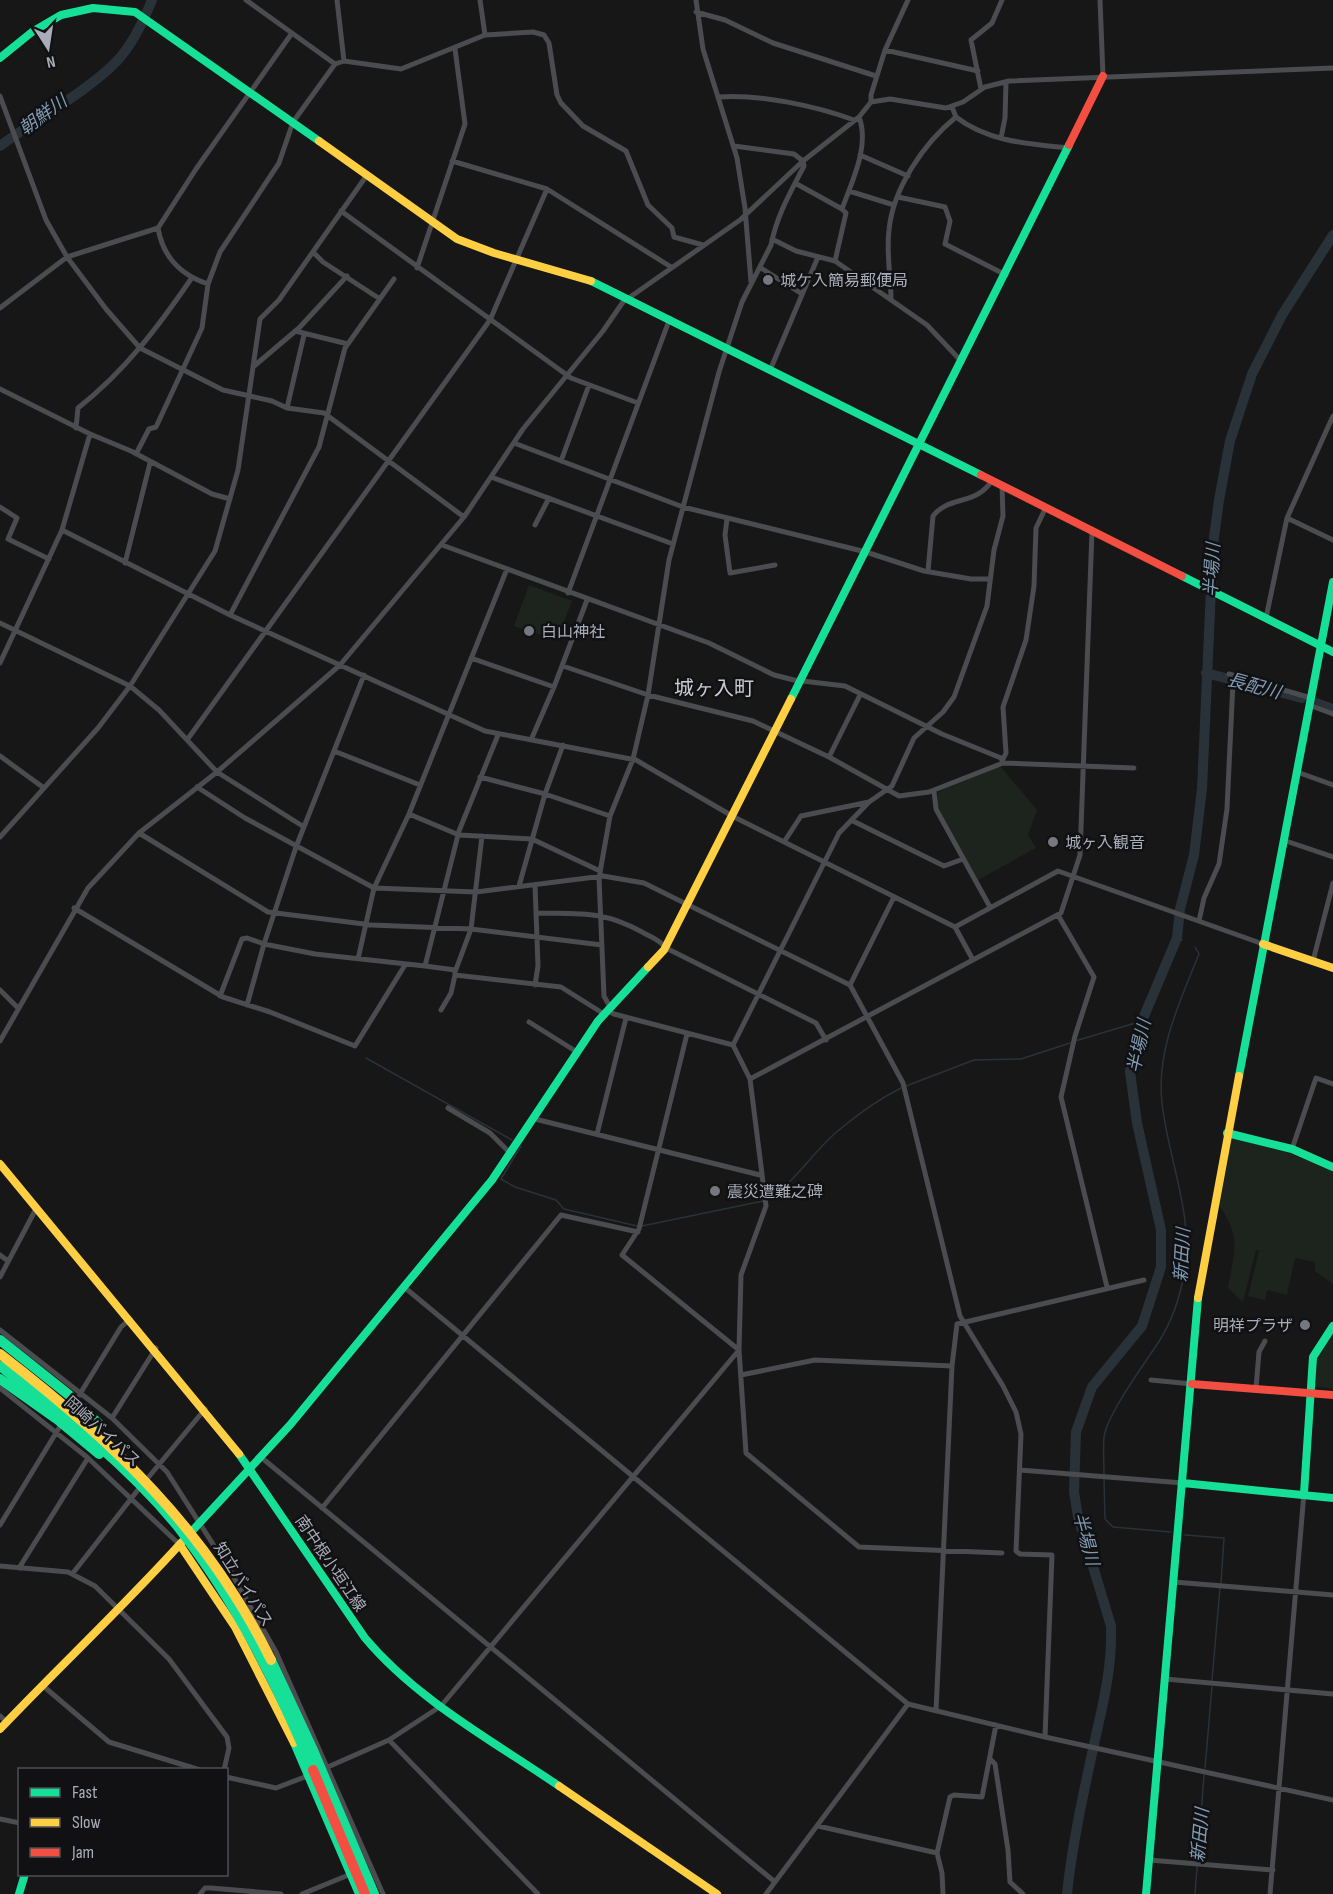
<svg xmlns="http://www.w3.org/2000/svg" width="1333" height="1894" font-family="'Sofia Sans Condensed','Noto Sans JP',sans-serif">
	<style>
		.green { fill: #1d241e }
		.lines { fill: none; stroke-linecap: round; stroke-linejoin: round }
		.stream { stroke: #2a3239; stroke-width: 1.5 }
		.river { stroke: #2a3239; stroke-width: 10 }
		.street { stroke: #4b4c50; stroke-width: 5 }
		.fast { stroke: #16e098; stroke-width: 8 }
		.slow { stroke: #ffcf43; stroke-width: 8 }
		.jam { stroke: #f24e42; stroke-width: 8 }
		.fast-bridge { stroke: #16e098; stroke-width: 10 }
		.slow-bridge { stroke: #ffcf43; stroke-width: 10 }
		.jam-bridge { stroke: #f24e42; stroke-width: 10 }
		.poi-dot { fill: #757880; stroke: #111113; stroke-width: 2 }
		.labels { text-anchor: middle; stroke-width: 5; stroke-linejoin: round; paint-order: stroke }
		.poi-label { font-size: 16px; fill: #a8adb8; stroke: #111113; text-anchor: start }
		.street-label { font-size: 16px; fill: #a8adb8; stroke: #111113 }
		.water-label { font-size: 18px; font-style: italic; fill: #7f9bb3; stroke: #111113 }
		.quarter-label { font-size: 20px; fill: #c9ccd4; stroke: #111113 }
	</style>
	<rect width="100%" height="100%" fill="#171717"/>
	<path class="green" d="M529,585l43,16 -15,39 -43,-14z
		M1000,766l37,44 -9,25 8,13 -58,32 -41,-75 1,-13z
		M1232,1138l54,14 47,18v114l-18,-13v-9l-20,-4 -8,37 -20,-5 -2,10 -17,-4 11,-45 7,1 -10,-2 -13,52 -15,-14c7,-40 14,-51 -11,-86l12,-61z
		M1333,1330v59l-19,-3 2,-30z"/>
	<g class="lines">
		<path class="stream" d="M1177,938l5,2
			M1075,1041l67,-20
			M366,1058l146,82
			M906,1086l68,-26 47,-1 49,-16
			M521,1146l-20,33 14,8 41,13 8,9 73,17
			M768,1199c29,-18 45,-48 71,-69 19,-16 40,-31 62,-42
			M642,1226l121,-25
			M1104,1474c0,-12 -1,-25 0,-37 3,-23 41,-74 54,-94 13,-20 22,-46 26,-69 11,-56 -16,-115 -22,-171 -6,-52 18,-102 37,-149l-4,-7
			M1104,1479l1,40 8,8 58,5
			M1185,1535l39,3 -3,45
			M1212,1680l8,-92
			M1205,1768l7,-81
			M1195,1894l9,-119"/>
		<path class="river" d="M0,146c35,-26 88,-55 117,-85 15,-16 27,-41 35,-61
			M1206,673l96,25
			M1316,703l17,6
			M1067,1894c6,-57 19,-112 31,-168 8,-34 14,-65 13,-100l-33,-109 -4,-25 2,-60 16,-45 50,-61 19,-59v-37l-24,-107 -7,-51 2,-17 10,-34 35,-83 3,-29 14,-54 8,-66 11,-244 6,-45 11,-59 22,-67 30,-59 51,-80"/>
		<path class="street" d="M246,0l89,64
			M337,0l7,61
			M480,0l5,35
			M696,0l7,49 34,109 8,50 6,74
			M1100,0l3,76
			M696,12l29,8 48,23 103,33
			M885,50l93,21
			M981,89l-10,-49 21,-17 10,-23
			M0,96l46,124 21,37 39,52 34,39 83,42 49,11 15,7 37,5 140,104
			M719,97c41,-3 97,9 135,23
			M871,102v-7l14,-45 23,-50
			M956,117c32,25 74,27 113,31
			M1001,138l4,-20 1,-36
			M860,155l48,21
			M452,161l95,28 124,78
			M795,183l47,26
			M849,191l45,14
			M898,197l47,10 5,14 -5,23 61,31
			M341,211l230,167 67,25
			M158,228c5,30 23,47 50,56
			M772,239l24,12 39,10 92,64 35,37
			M313,252l10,10 57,37
			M835,261l11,-48 -4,-4c10,-28 28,-63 17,-92
			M417,268l48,-144 -10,-75
			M761,268l41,26
			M891,300c0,-23 -5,-46 -2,-70 4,-42 35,-87 67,-113l-4,-10
			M0,308l67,-51 91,-29 38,-59 96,-136
			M295,331l53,13
			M253,367l46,-39 48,-52
			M771,368l47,-111
			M0,389l90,45 41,17 81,43 18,5
			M287,408l17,-73
			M76,428l2,-20c47,-37 80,-81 113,-129
			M514,443l169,64 183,45 58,19 47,8h19
			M136,454l13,-25 7,-2 46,-99 6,-44 12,-32 59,-89 14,-41 42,-58 9,-3 57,8 84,-34 48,-3 11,3 5,8 8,52 4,8 22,23 43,25 22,54 24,23 2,9 29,8
			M561,461l28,-76
			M491,477l182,67
			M0,507l17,11 -9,21 41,20
			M1287,518l46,22
			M727,519l-2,16 5,38 45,-8
			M535,525l14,-27
			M62,530l168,85 255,116 151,29 98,57 221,110 18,33
			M442,545l267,98 65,32 20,5 51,6 97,48 59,24 2,5
			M125,563l25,-100
			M928,571l5,-55c16,-21 44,-10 59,-36
			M568,593l102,-275
			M230,615l89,-168 26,-99 49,-69
			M1266,618l21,-100 46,-102
			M0,623l130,63 29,24 58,62 87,55
			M471,658l83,29
			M0,663l62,-133 28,-96
			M563,666l85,29 105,26 76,36 70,39 30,-4 74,-29 131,5
			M1229,674l82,24
			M364,675l-68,172 -32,97 51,10 110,12 34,-135 39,-96
			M1309,705l24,9
			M187,740l303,-420 57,-131
			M531,740l23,-53 33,-87
			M334,751l86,34
			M0,756l44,32
			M829,757l31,-62
			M1003,759l3,-6 -3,-46 23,-67 8,-54 2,-58 10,-21
			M1297,772l36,13
			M480,777l65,17 65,22
			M197,787l48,31 129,70 102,4 127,-16 41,7 206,102 53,98 57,233 43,70 13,26 5,22 -5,117 4,3 32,1 -7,182
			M934,791l2,18 54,98
			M409,814l50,21 73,4 68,32
			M853,821l91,45 19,-7
			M139,833l129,79 104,13 99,4 131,16
			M0,837l98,-109 32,-42 85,-135 23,-81 22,-151 19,-19 88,-125
			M1283,840l50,17
			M784,842l17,-26 68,-14
			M535,885l3,81 -3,19
			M519,886l26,-92 18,-49
			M74,908l149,89 47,15 85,34 50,-81
			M536,913c44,1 66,-3 106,19 9,5 18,8 24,16l150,75 10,17
			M1058,915l36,62 -19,59 -14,61 46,190
			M1199,921l5,-23 15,-34 8,-55 6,-127 3,-6
			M955,927l103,-56 205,73
			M358,959l16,-71 35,-74 98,-245
			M1313,961l20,-78
			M425,966l30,4v5l106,12 43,27
			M455,972l16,-43 11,-93
			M850,985l44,-88
			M0,990l18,18
			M220,996l22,-57 5,-1 17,6 -17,61
			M610,1007l-6,-11 -5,-118 11,-62 23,-57 15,-64 21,-135 50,-188 23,-70 29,-57c6,-30 19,-52 33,-79l-1,-5 -9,-7 -60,-8
			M441,1010l10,-17 4,-18
			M607,1010l7,4 119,31 17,34 16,127 -25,69 -2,75 7,103 113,94 143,6
			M529,1022l48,30
			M687,1034l-48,195 -17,26 117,95
			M0,1041l88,-153 51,-55 78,-61 123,-107 124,-148 59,-88 80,-98 20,-29 117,-82 63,-59 56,-44 12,-15 19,-3 56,9 17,-6 22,-15 24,-6 324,-13
			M733,1045l106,-212 30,-31 23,-16 22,-48 29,-26 11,-15 33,-91 7,-56 9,-34 -1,-31
			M750,1079l311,-166 19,-58 12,-324
			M448,1108l42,25 21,21
			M535,1119l225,56
			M597,1134l29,-116
			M1292,1149l24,-71 17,6
			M0,1255l8,6
			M0,1277l37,-70
			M404,1287l504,417 137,33 288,63
			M0,1330l112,88 55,54 65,102 44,78 107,242
			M741,1375l74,-15 137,6
			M1151,1380l41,4
			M0,1388l88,70 92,87
			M1256,1388l3,-36 6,-11
			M75,1402l46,-75 9,-8
			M112,1418l44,-70
			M262,1458l513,424
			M1020,1470l163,13
			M147,1479l58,-70
			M322,1508l239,-293 77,17
			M0,1525l62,-102
			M0,1566l68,6 27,14 74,73 58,78 2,11 -5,22
			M19,1568l69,-110
			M73,1573l68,-87
			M1174,1582l159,13
			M1165,1679l168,15
			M42,1685l67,57 91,28
			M936,1711l16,-345 5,-42 187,-44
			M0,1716l7,6
			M389,1740l149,154
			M991,1760l4,4 13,86 2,32 13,12
			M321,1770l68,-30 52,-34 298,-356
			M226,1777l50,11 34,-13
			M0,1819l20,4
			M818,1826l119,27
			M1149,1860l124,10
			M200,1894l5,-6h6l70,6
			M302,1894l49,-20
			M766,1894l142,-190
			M943,1894l-1,-21 -5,-20 13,-56 4,-2 28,2 14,-72
			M1270,1894l34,-401"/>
		<path class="fast" d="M0,58l32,-26 29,-17 32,-7 42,4 184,129
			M591,281l390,194
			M1182,576l151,76
			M791,699l278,-554
			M1239,1076l94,-494
			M1227,1133l65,16 41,18
			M239,1454l126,184c52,62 128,103 194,148
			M1183,1483l150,15
			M1304,1493l9,-136 20,-31
			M181,1543l109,-118 202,-245 106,-159 50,-54
			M294,1743l65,151
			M19,1894l6,-20
			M1146,1894l52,-596"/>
		<path class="slow" d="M319,141l138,98 37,14 97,28
			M1263,944l70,24
			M648,967l16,-17 127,-251
			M0,1164l239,290
			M1198,1298l41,-222
			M180,1545l55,82 59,116
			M0,1729c60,-63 123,-122 181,-186
			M559,1786l158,108"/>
		<path class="jam" d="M1069,145l34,-69
			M981,475l201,101
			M1192,1384l141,11"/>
		<path class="fast-bridge" d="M0,1340l69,55 31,30
			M0,1366c63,49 128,99 179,162 57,73 98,157 134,242
			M0,1379l58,41 41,34
			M271,1660l41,88 62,146"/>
		<path class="slow-bridge" d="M0,1354c113,87 207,176 271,306"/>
		<path class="jam-bridge" d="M313,1770l52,124"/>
	</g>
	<g class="poi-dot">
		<circle cx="768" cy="280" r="6"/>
		<circle cx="529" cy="631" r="6"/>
		<circle cx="1053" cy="842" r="6"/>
		<circle cx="715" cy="1191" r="6"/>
		<circle cx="1305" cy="1325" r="6"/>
	</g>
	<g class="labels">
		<g class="poi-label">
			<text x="780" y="286">城ケ入簡易郵便局</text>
			<text x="541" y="637">白山神社</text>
			<text x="1065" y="848">城ヶ入観音</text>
			<text x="727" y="1197">震災遭難之碑</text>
			<text x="1293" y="1331" text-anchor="end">明祥プラザ</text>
		</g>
		<g class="street-label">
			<text transform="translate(103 1431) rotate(42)" y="6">岡崎バイパス</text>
			<text transform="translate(331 1563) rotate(56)" y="6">南中根小垣江線</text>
			<text transform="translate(244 1584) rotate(58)" y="6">知立バイパス</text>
		</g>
		<g class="water-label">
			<text transform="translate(43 115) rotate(-36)" y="6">朝鮮川</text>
			<text transform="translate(1212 570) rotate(-87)" y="6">半場川</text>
			<text transform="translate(1254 686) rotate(15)" y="6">長配川</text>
			<text transform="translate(1139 1046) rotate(-78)" y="6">半場川</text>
			<text transform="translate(1182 1255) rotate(-87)" y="6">新田川</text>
			<text transform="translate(1086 1539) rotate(75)" y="6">半場川</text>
			<text transform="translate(1200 1835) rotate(-85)" y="6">新田川</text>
		</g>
		<g class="quarter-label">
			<text x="714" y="695">城ヶ入町</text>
		</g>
	</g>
	<rect x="18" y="1768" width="210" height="108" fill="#111113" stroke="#4d4f55" stroke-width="1.5"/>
	<rect x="30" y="1788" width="30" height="9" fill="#16e098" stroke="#4d4f55" stroke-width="1.5"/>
	<text x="72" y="1798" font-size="18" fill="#a8adb8">Fast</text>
	<rect x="30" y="1818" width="30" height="9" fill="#ffcf43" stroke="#4d4f55" stroke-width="1.5"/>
	<text x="72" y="1828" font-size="18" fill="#a8adb8">Slow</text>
	<rect x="30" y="1848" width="30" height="9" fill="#f24e42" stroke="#4d4f55" stroke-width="1.5"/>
	<text x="72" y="1858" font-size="18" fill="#a8adb8">Jam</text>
	<g transform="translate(48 48) rotate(168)" stroke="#111113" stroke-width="4.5" paint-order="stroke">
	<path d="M0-4.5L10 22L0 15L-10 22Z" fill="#a8adb8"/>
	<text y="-9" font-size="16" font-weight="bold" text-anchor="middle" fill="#a8adb8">N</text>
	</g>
</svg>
